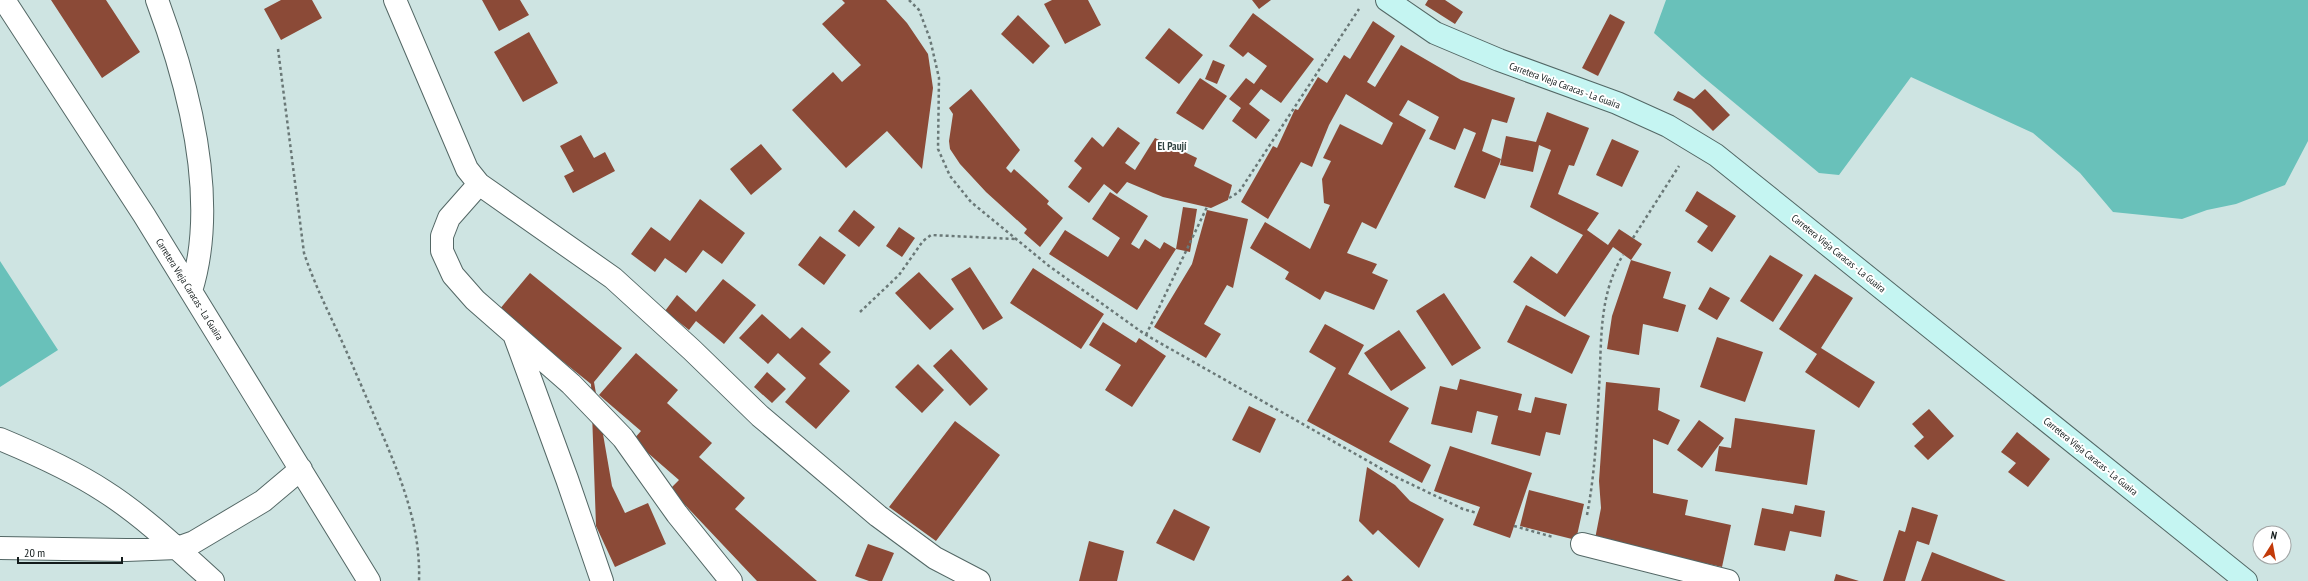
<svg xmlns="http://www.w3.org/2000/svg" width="2308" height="581" font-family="'PT Sans Narrow',sans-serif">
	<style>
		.green { fill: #69c1ba }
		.building { fill: #8b4a37 }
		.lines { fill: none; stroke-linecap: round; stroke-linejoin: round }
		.minor-casing { stroke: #536765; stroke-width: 24 }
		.secondary-casing { stroke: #536765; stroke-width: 24 }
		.path { stroke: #6a7877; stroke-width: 2.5; stroke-dasharray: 3 3; stroke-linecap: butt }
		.minor { stroke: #fff; stroke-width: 22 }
		.secondary { stroke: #c5f5f2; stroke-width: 22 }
		.labels { text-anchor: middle; stroke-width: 4; stroke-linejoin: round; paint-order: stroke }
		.street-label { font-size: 10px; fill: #131b1b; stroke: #fff }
		.neighbourhood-label { font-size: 11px; font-weight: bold; fill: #304341; stroke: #fff }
	</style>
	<rect width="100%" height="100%" fill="#cee4e2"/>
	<path class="green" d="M1666,0h642v141l-23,44 -49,19 -29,6 -25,9 -69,-7 -33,-39 -47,-40 -122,-56 -72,98 -20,-2 -117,-97 -48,-43z
		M0,261l58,89 -58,37z"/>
	<path class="building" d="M51,0h55l34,52 -38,26z
		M281,0h31l10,18 -41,22 -17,-31z
		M482,0h38l9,15 -30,16z
		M842,0h44l21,23 21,31 5,34 -11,81 -35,-38 -41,37 -54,-58 41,-38 9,10 19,-17 -39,-41 23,-21z
		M1052,0h36l13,25 -36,19 -21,-40z
		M1252,0h19l-12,9z
		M1428,0h17l18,12 -8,12 -30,-19z
		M1253,13l61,46 -33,44 -20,-14 -12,15 21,16 -14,19 -24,-18 9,-13 -12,-9 17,-21 8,6 13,-18 -19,-14 -5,5 -14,-11z
		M1610,14l15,8 -27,54 -16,-8z
		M1018,15l32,31 -17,18 -32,-30z
		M1373,21l22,15 -28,46 8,5 26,-42 60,35 54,18 -8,25 -15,-4 -10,32 19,8 -16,40 -31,-12 22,-54 -12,-5 -9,22 -26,-11 10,-22 -31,-17 -9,15 27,15 -50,99 -14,-7 -15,31 30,11 -5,9 16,7 -14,30 -49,-19 -5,9 -35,-21 4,-7 -39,-24 15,-26 45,27 20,-44 -6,-2 -2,-24 9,-18 -8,-3 17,-34 42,21 11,-22 -47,-29 -17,31 -17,42 -11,-5 -33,57 -27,-17 32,-56 4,2 18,-39 3,1 20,-33 9,6 17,-28 6,4z
		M1169,28l34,27 -24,29 -34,-26z
		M529,32l29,51 -35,19 -29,-50z
		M1213,60l12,5 -8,19 -12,-5z
		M1200,78l27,18 -24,34 -27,-17z
		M971,89l49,61 -14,18 5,5 3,-4 35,32 -2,3 16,14 -23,29 -16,-14 3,-4 -41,-37 -26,-28 -10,-15 -1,-8 4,-27 -4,-6z
		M1705,89l25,26 -17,16 -22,-22 -18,-9 5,-9 16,8z
		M1547,112l42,16 -15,38 -5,-1 -11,29 41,19 -12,17 21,15 11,-16 23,15 -11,16 -18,-13 -48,70 -52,-35 18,-26 26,18 26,-39 -53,-28 21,-57 -12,-5 -6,27 -33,-7 6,-29 30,6z
		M1118,127l22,16 -15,20 10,7 20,-32 42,20 -3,8 38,19 -4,15 -17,8 -48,-11 -36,-15 -10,12 -13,-10 -15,19 -21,-16 14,-19 -8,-7 18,-24 11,10z
		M581,135l13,23 11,-6 10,19 -42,22 -9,-17 10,-5 -14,-25z
		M1612,139l27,12 -17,36 -26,-12z
		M761,144l21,25 -31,26 -21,-26z
		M1697,191l39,25 -24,36 -15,-10 11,-16 -23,-15z
		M1110,192l38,24 -17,28 8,5 6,-10 15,10 4,-7 12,7 -39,61 -88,-56 16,-24 43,27 12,-19 -28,-19z
		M700,199l45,34 -23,31 -19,-14 -17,23 -21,-15 -10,14 -24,-18 20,-27 19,14z
		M1183,207l14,2 -7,43 -14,-3z
		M854,210l21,17 -16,20 -21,-16z
		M1207,210l41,9 -15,69 -6,-3 -23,39 17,10 -15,24 -52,-31 38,-63z
		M899,227l16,11 -13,19 -16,-11z
		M820,236l26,19 -22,30 -26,-20z
		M1770,255l33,20 -30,47 -33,-21z
		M1631,260l40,12 -8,26 23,7 -8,27 -35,-8 -4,31 -32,-6 5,-33z
		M970,267l33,51 -20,12 -32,-51z
		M1033,268l71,46 -23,35 -71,-46z
		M919,272l35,37 -24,21 -35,-37z
		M530,273l92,75 -28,34 18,104 13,27 23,-10 18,41 -51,23 -19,-41 -5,-142 -92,-74z
		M1815,274l38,24 -32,50 54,34 -16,26 -54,-36 12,-18 -38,-25z
		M723,279l33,26 -32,39 -28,-23 -7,9 -24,-19 12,-16 19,17z
		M1710,287l20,11 -13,22 -19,-11z
		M1444,293l37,55 -29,18 -36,-55z
		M1526,305l64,31 -18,38 -65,-32z
		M762,314l28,25 12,-12 29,25 -12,12 31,27 -34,38 -31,-27 21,-24 -28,-25 -10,11 -29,-26z
		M1103,322l33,21 3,-5 27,18 -34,51 -27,-17 16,-25 -32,-20z
		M1325,324l39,21 -16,29 61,34 -20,34 42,23 -9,18 -115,-62 29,-53 -27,-16z
		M1399,330l27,38 -35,23 -27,-38z
		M1717,337l46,15 -18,50 -45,-15z
		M951,349l37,40 -18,17 -37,-40z
		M636,353l42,37 -11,13 45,40 -13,14 46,41 -10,11 82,72h-60l-87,-92 9,-9 -46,-40 8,-9 -42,-36z
		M918,364l26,26 -22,23 -27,-26z
		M767,372l19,17 -14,14 -18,-16z
		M1460,379l62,15 -4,16 13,3 4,-16 32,7 -7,31 -14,-3 -6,24 -49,-12 7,-28 -21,-5 -5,22 -41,-9 9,-38 17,4z
		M1606,382l54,6 -2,22 22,10 -12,25 -15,-6v54l35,7 -3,15 46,10 -9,42 -127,-28 6,-31 -2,-27z
		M1249,406l27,13 -16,34 -28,-13z
		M1929,409l25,27 -26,24 -14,-14 10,-9 -12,-13z
		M1735,418l80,12 -8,55 -92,-14 4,-25 12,2z
		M1699,420l25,18 -22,30 -25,-18z
		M955,421l45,34 -64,86 -47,-34z
		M2017,432l33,27 -22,28 -20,-15 8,-9 -15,-11z
		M1450,446l82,27 -22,65 -37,-13 7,-18 -46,-16z
		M1367,467l28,18 15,16 34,18 -25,49 -41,-38 -5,5 -14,-14z
		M1529,490l55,14 -8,36 -56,-14z
		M1795,505l30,6 -4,26 -31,-6 -5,20 -31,-6 8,-37 31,6z
		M1912,507l26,8 -9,30 -12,-4 -12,40h-22l16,-51 6,2z
		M1174,509l36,18 -16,34 -38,-18z
		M1089,541l35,10 -7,30h-38z
		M868,544l26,9 -12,28h-13l-14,-5z
		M1932,552l74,29h-85z
		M1836,574l23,7h-25z
		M1348,575l5,6h-12z"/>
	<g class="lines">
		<defs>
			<path id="minor" d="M4,0l140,215 225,366
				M157,0c32,86 62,201 34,291
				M395,0l72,169 12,15 134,94 79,72 68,66 118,100 57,42 44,23
				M479,184l-30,34 -7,18v15l11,24 22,25 96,84 52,54 54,76 54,67
				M515,337l52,142 35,102
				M0,439c36,15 72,31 104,52 38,24 76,60 109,90
				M1582,544l146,37
				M0,548l126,2 51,-2 17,-6 69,-41 38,-32"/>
			<path id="secondary" d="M1387,0l48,33 64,27 118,43 51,23 48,29 530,426"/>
		</defs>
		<use href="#minor" class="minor-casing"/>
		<use href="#secondary" class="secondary-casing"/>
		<path class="path" d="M909,0l10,10 11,29 9,39 -1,71 12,27 21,26 78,64 97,69 250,142 67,32 14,4
			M278,49l26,204c10,30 23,56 36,84 14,31 27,62 40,92 21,49 41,98 39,152
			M1229,198l10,-6 120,-183
			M1633,238l46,-72
			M860,312l39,-37 24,-34 8,-6 84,4
			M1146,335l61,-128
			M1587,515c8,-42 10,-84 12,-127 3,-47 -1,-92 24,-133
			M1514,526l39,11"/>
		<use href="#minor" class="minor"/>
		<use href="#secondary" class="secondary"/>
	</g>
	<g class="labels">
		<g class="street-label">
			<text transform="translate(1565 85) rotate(20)" y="4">Carretera Vieja Caracas - La Guaira</text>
			<text transform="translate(1839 253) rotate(39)" y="4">Carretera Vieja Caracas - La Guaira</text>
			<text transform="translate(190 289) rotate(58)" y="4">Carretera Vieja Caracas - La Guaira</text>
			<text transform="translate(2091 456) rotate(39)" y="4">Carretera Vieja Caracas - La Guaira</text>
		</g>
		<g class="neighbourhood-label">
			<text x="1172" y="150">El Paují</text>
		</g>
	</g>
	<g transform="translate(2272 545) rotate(11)"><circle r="19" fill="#ffffff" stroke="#a1a4a4"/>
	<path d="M0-3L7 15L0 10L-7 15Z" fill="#c23a09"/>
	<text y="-6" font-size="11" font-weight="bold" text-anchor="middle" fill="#131b1b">N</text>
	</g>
	<path d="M18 557v6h104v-6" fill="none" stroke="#131b1b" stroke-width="2"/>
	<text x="24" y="557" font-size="12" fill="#131b1b" stroke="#ffffff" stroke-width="3" paint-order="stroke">20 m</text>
</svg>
